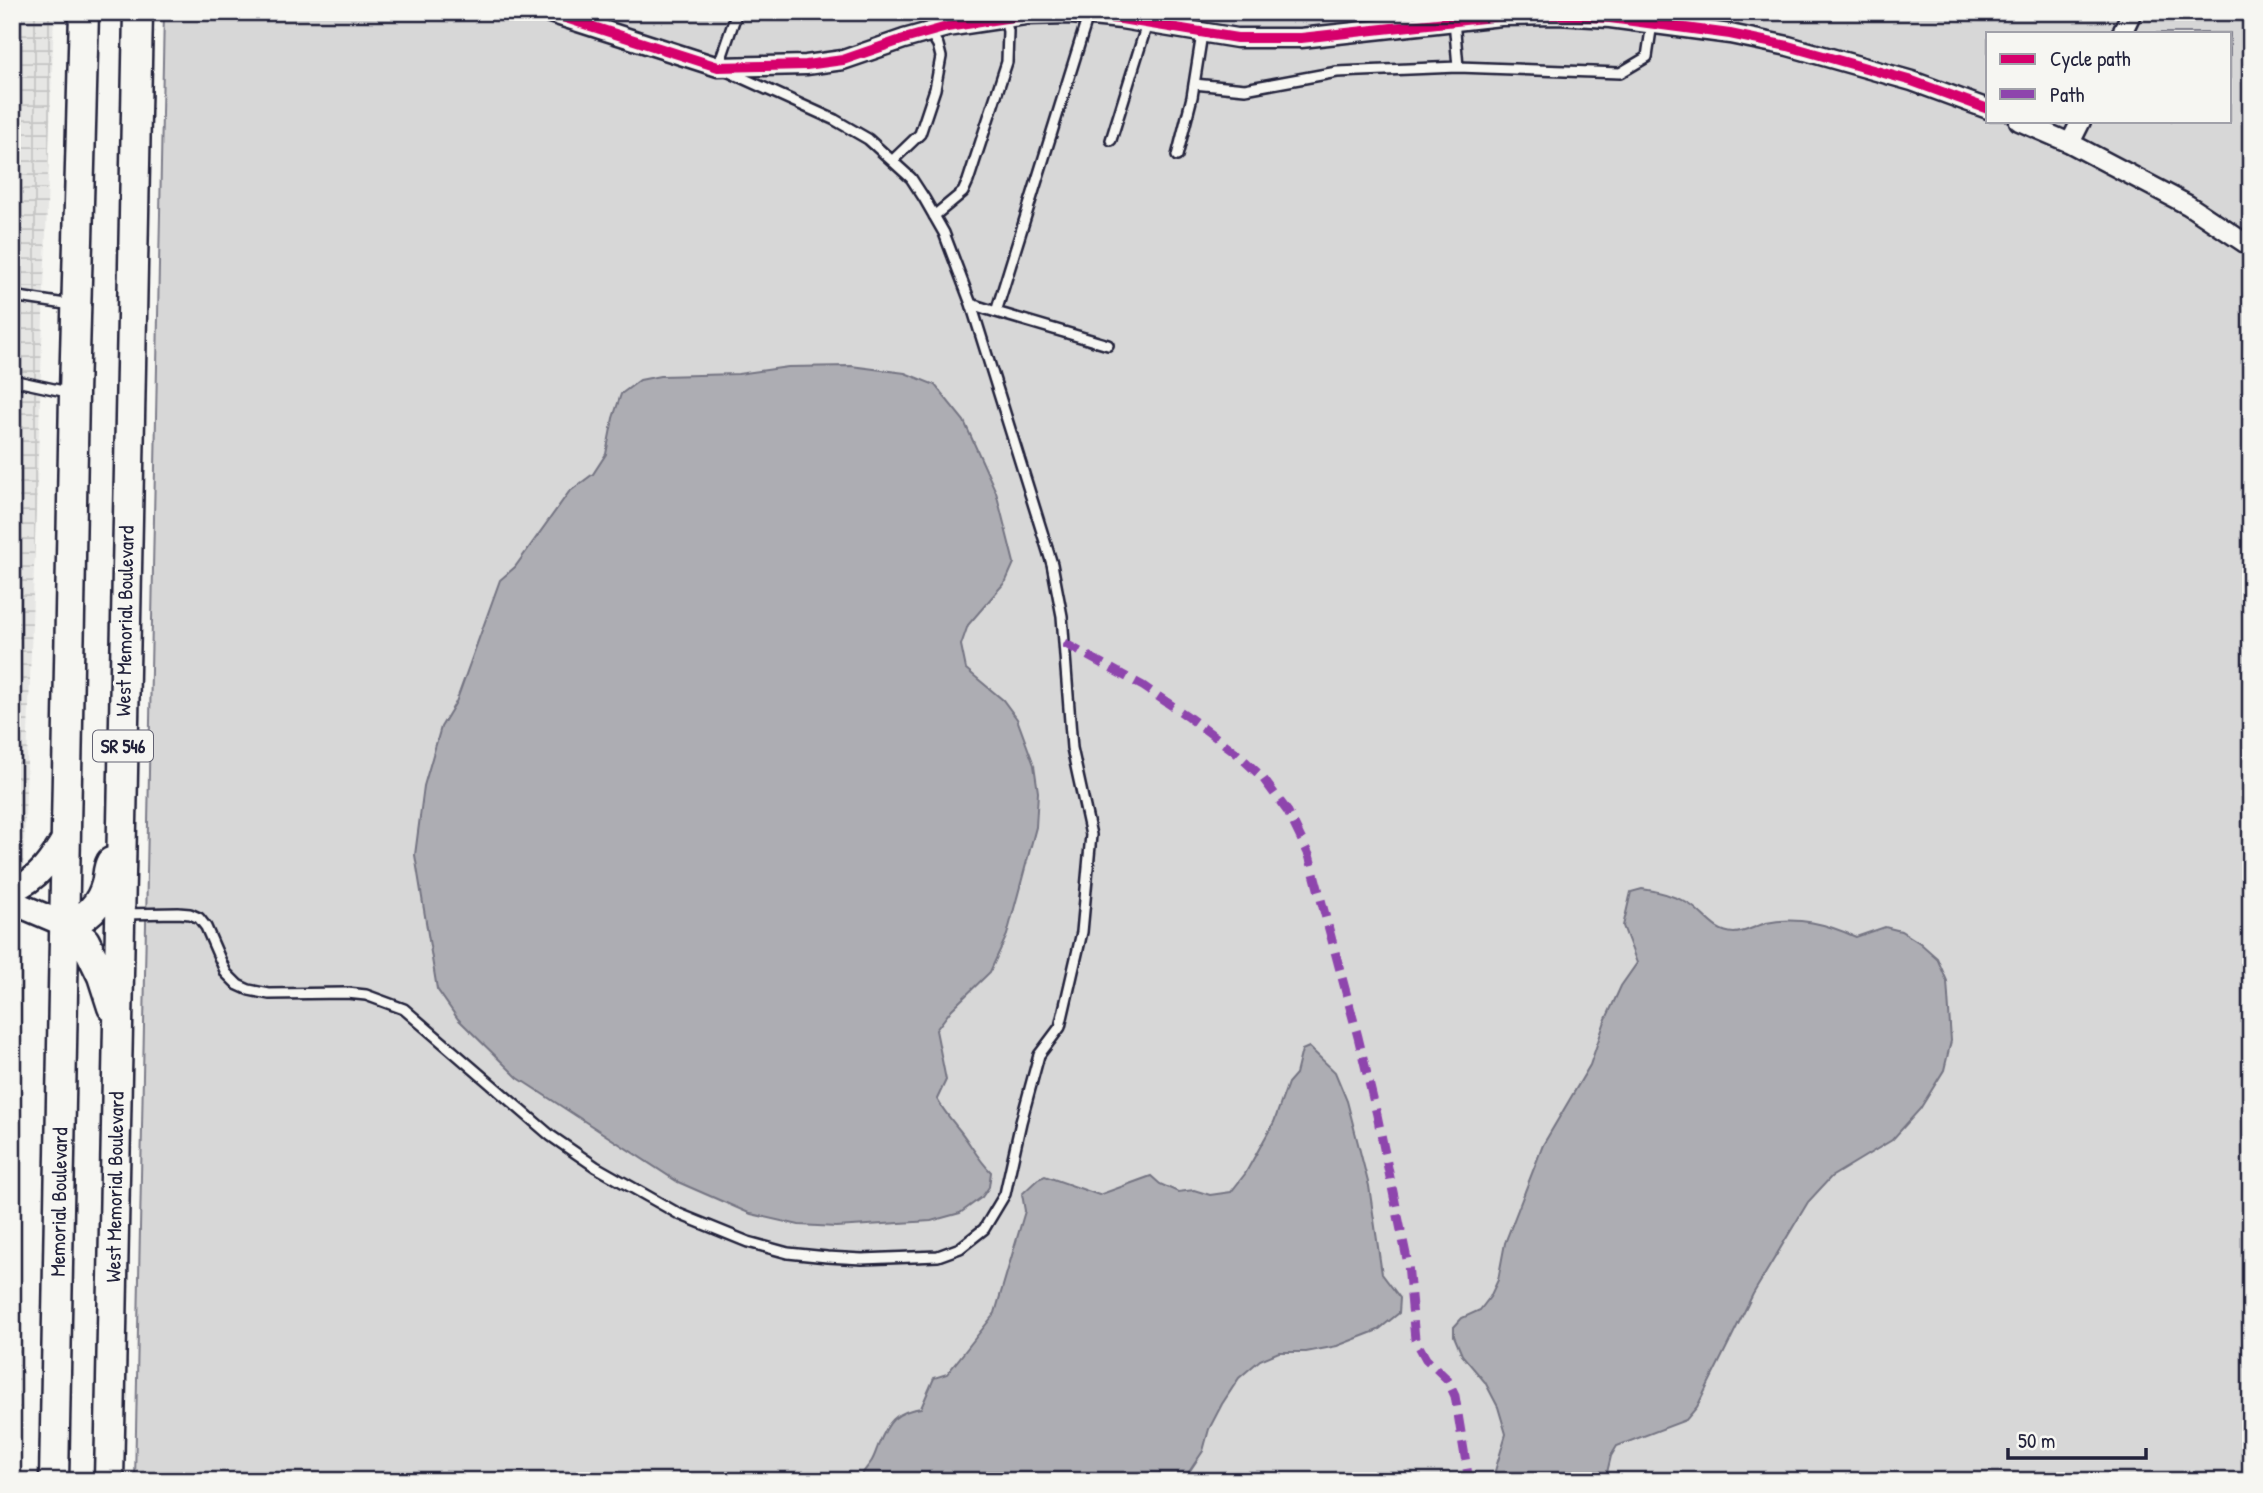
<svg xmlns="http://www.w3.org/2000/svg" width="2263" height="1493" font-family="'Patrick Hand',sans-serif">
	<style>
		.industrial { fill: url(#industrial-grid) }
		.grass { fill: #d7d7d7; stroke: #7c7c89; stroke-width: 2; fill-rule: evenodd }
		.water { fill: #adadb3; stroke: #757583; stroke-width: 2 }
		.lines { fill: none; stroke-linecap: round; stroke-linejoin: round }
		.service-casing { stroke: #22223b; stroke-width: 14 }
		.minor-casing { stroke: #22223b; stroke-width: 23 }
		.tertiary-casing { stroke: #22223b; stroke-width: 28 }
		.primary-casing { stroke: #22223b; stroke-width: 33 }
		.service { stroke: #f6f6f2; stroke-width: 9 }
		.minor { stroke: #f6f6f2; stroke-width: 18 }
		.tertiary { stroke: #f6f6f2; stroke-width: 23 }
		.primary { stroke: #f6f6f2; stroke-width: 28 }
		.quiet { stroke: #8e44ad; stroke-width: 9; stroke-dasharray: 18 9; stroke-linecap: butt }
		.cycleway-casing { stroke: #f6f6f2; stroke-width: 15 }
		.cycleway { stroke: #d6006c; stroke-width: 10 }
		.labels { text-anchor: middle; stroke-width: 6; stroke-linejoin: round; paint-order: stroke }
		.shield { fill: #f6f6f2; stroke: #626272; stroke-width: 2 }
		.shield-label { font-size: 19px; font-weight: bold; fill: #22223b }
		.street-label { font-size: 21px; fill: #22223b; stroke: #f6f6f2 }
	</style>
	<defs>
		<pattern id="industrial-grid" width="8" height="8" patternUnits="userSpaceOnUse" patternTransform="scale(1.75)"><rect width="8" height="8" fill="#e6e6e4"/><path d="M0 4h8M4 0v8" fill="none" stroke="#c5c5c4"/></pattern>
	</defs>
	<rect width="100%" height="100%" fill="#f6f6f2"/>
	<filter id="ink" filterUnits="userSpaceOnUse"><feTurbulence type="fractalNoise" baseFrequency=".0143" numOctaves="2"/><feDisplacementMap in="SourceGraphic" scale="14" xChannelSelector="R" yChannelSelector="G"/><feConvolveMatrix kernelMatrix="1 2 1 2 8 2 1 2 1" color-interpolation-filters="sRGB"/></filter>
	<g filter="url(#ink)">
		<path class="industrial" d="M12,12h42l-31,861 -11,6z
			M12,948l10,14 -2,519h-8z"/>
		<path class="grass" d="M164,12h2087v1469h-2116zM1988,33h242v88h-242z"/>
		<path class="water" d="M851,366l54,7 30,12 29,36 32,71 18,71 -8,18 -38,44 -7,20 5,24 37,31 14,19 17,46 4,27 -2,35 -29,108 -17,37 -38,37 -16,21 10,50 -9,19c6,11 12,18 20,28 12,14 20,31 34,45l-2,15 -7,10 -22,16 -29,8 -95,6 -37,-2 -48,-11 -73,-32 -160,-104 -60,-59 -21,-30 -22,-134 9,-69 17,-59 15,-25 44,-122 15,-13 54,-75 24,-18 13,-20 7,-36 8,-24 19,-14 20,-4 78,-2 50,-7z
			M1642,889c16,2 33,7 47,15 15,9 25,29 45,29 10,0 22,-7 32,-10 32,-7 61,1 90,14l29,-10 16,4 19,12 17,15 10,23 4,60 -7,29 -24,39 -28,31 -61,37 -23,25 -55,92 -56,113 -11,13 -69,26 -6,10 -6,25h-108l-2,-10 11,-37 -8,-27 -13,-25 -23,-27 -8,-19v-9l8,-9 18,-8 10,-13 8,-17 7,-37 38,-98 47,-80 15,-44 16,-35 16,-23 -14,-37 8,-34z
			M1309,1047l26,25 12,29 22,85 13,88 18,24 -1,15 -21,17 -41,16 -31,6h-27l-19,8 -21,18 -17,26 -13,25 -6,22 -14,21 -3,9h-328c4,-8 8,-12 13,-19 3,-4 5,-11 7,-16 10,-24 16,-34 43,-38l13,-30 13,-4 48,-61 30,-102 -3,-17 16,-15 7,-3 54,19 52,-19 9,8 18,8 16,-2 16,5 21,-3 14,-18 29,-52 14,-39 8,-9 6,-24z"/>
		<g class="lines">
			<defs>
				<path id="service" d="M1454,20l4,47 162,6 27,-16 5,-34
					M1194,84l51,5 92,-17 121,-5
					M1111,140l36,-116
					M1177,156l15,-59 10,-63
					M893,160l27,-26 15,-45 6,-32 -3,-12 -8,-13
					M934,216l29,-24 5,-11 39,-119 1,-31 -4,-14
					M12,296l60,9
					M971,304l25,8 92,-296
					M996,312l112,33
					M12,380l60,13
					M122,914l56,-1 12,1 9,4 7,9 20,46 12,12 11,5 20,4 78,-1 19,2 38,14 147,127 45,31 83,47 69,28 40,11 39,4 35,2 76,-3 22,-8 24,-19 21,-35 16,-72 18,-67 21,-28 22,-95 9,-97 -19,-87 -10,-132 -10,-52 -81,-260 -27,-71 -20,-35 -13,-20 -43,-39 -33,-19 -117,-53 19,-55"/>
				<path id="minor" d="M547,12l171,55 88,-2 37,-5 61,-21 43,-12 79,-12 45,-1 50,5 116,19h64l200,-22 56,-1 53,3 120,16 58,12 124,35 76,28
					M2122,33l10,-21
					M2019,121l51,22 118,62 63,42
					M2070,143l11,-22"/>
				<path id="tertiary" d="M12,890c27,-10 40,-31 54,-55
					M12,902l52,22"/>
				<path id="primary" d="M64,924l21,17 17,35 10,31
					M64,924c22,-3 37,-20 42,-40 2,-8 1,-15 5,-22
					M54,1481l20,-1087 10,-382
					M109,1481l29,-1469"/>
			</defs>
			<use href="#service" class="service-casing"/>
			<use href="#minor" class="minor-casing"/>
			<use href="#tertiary" class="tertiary-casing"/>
			<use href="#primary" class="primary-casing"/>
			<use href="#service" class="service"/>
			<use href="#minor" class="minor"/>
			<use href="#tertiary" class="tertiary"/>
			<use href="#primary" class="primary"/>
			<path class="quiet" d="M1064,643l79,43 44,30 47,35 28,26 26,35 21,43 49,182 19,78 31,149 7,75 11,20 21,20 8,17 14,85"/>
			<defs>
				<path id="cycleway" d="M547,12l171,55 88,-2 37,-5 61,-21 43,-12 79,-12 45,-1 50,5 116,19h64l200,-22 56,-1 53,3 120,16 58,12 124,35 76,28"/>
			</defs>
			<use href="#cycleway" class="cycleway-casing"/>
			<use href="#cycleway" class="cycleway"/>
		</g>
	</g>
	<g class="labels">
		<rect class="shield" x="93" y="730.5" width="60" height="31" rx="5"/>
		<g class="shield-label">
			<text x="123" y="753">SR 546</text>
		</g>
		<g class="street-label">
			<text transform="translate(125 621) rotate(-89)" y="7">West Memorial Boulevard</text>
			<text transform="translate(115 1187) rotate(-89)" y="7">West Memorial Boulevard</text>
			<text transform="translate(59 1202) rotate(-89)" y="7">Memorial Boulevard</text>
		</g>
	</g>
	<rect width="2263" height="1493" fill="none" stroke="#f6f6f2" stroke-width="42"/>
	<rect x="21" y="21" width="2221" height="1451" fill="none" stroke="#22223b" stroke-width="2.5" filter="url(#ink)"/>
	<rect x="1986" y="32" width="245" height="91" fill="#f6f6f2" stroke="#a1a1a9" stroke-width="2"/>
	<rect x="2000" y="54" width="35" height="10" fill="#d6006c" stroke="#a1a1a9" stroke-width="2"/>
	<text x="2050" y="66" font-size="21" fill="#22223b">Cycle path</text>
	<rect x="2000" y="89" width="35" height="10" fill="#8e44ad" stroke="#a1a1a9" stroke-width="2"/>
	<text x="2050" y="102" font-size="21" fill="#22223b">Path</text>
	<path d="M2008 1448v10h138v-10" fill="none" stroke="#22223b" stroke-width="3.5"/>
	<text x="2018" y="1448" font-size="21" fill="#22223b" stroke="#f6f6f2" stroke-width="5" paint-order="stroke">50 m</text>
</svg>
